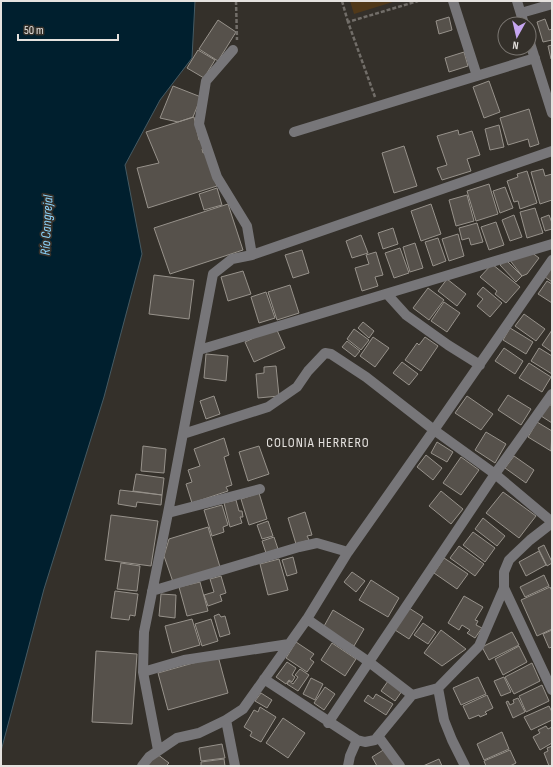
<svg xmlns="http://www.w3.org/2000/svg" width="553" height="767" font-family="'Sofia Sans Condensed',sans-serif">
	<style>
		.green { fill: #513919 }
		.water { fill: #001f2e; stroke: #455a63 }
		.building { fill: #56514b; stroke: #97928b }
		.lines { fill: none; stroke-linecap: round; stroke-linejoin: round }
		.path { stroke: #726e69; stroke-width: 2.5; stroke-dasharray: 4 2; stroke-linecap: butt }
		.minor { stroke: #777679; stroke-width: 10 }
		.labels { text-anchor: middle; stroke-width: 3.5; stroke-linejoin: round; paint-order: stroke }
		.water-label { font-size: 14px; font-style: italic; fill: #8cd5fd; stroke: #34302a }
		.neighbourhood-label { font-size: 14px; letter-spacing: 1px; fill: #e5e2df; stroke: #34302a }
	</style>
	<rect width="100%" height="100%" fill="#34302a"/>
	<path class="green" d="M350,1h46l-42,13z"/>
	<path class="water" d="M1,1h194l-3,57 -32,42 -35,65 17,89 -38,143 -60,192 -43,162z"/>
	<path class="building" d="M449,17l3,13 -13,4 -3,-13z
		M545,19l4,11 3,-1v11l-9,2 -6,-20z
		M218,20l18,12 -18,29 -19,-12z
		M552,45v14h-1l-3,-13z
		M198,50l17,10 -11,18 -17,-10z
		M464,52l4,14 -19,6 -4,-14z
		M489,81l11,31 -16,6 -11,-31z
		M173,86l28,11 -8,20 -15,5 -18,-4z
		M529,109l10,35 -9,3 -2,-8 -20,6 -8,-27z
		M194,117l5,23 3,-1 2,9 -2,1 1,4 2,-1 12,34 -69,22 -11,-40 22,-5 -13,-31z
		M499,125l5,22 -14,3 -5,-21z
		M458,130l1,5 13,-4 8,24 -13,4 4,12 -29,9 -5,-12 10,-3 -10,-29z
		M404,146l13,40 -23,7 -12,-40z
		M543,169l2,7 7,-2v26l-12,4 -9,-32z
		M527,171l10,32 -17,6 -2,-8 -4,1 -7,-21 11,-4 -1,-3z
		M489,184l9,30 -22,7 -9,-30z
		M505,187l8,21 -13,5 -7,-22z
		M217,188l5,17 -18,5 -5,-16z
		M467,195l7,26 -18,5 -7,-26z
		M228,204l15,46 -73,24 -16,-46z
		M431,204l10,30 -20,7 -10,-30z
		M535,208l8,25 -16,5 -7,-26z
		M514,215l8,22 -12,4 -8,-21z
		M549,215l3,8v6l-7,2 -4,-13z
		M496,222l8,23 -15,5 -8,-23z
		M477,223l6,19 -12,3 -2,-7 -7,2 -3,-12z
		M393,228l5,16 -15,5 -5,-16z
		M458,234l6,22 -15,5 -7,-22z
		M361,235l7,18 -16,5 -6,-17z
		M438,238l8,23 -13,5 -8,-24z
		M415,243l8,25 -13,4 -7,-25z
		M400,248l9,25 -15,5 -9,-25z
		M302,250l7,23 -16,5 -8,-23z
		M376,252l7,23 -8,2 3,9 -16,5 -7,-23 14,-4 -3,-9z
		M531,252l8,6 -12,16 -5,2 -13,-17z
		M506,260l16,16 -6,6 -16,-17z
		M492,264l28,23 -14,16 -11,-9 2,-3 -17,-14z
		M552,267v15l-7,-5z
		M243,271l8,23 -23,7 -7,-24z
		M154,275l40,5 -5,39 -40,-5z
		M447,279l19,15 -9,12 -19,-15z
		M547,281l5,3v19l-14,-9z
		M290,285l9,28 -22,7 -9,-28z
		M483,287l19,16 -12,14 -13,-11 6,-7 -6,-5z
		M428,288l16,12 -15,20 -16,-12z
		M266,292l9,26 -16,5 -8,-26z
		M444,302l16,11 -13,19 -16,-11z
		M524,314l21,15 -9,12 -21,-15z
		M363,322l11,9 -5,7 -11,-10z
		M276,328l9,20 -31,14 -9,-20z
		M510,328l23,14 -7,12 -23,-14z
		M354,329l15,11 -8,10 -14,-11z
		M552,330v22l-10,-7z
		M373,337l16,11 -14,19 -15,-11z
		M425,337l13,9 -17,25 -16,-11 12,-17 2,2z
		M347,341l13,10 -5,6 -13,-10z
		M504,348l19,13 -8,13 -20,-13z
		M539,348l13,8v18l-21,-13z
		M206,354l22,2 -2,25 -22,-3z
		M402,362l16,12 -9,11 -16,-12z
		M529,363l22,14 -9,15 -23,-14z
		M276,366l3,30 -21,2 -2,-24 8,-1v-6z
		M508,395l23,14 -10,16 -23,-15z
		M214,396l6,18 -14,5 -6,-18z
		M467,396l26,18 -12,16 -26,-17z
		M549,404l3,2v17l-11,-7z
		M537,422l15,9 -1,20 -23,-14z
		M486,432l20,12 -11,19 -20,-13z
		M224,438l5,17 -5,2 8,28 -6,2 2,4 -36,12 -6,-19 6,-2 -4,-12 12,-4 -6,-17z
		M437,442l16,10 -6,10 -16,-9z
		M143,446l23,3 -2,24 -23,-2z
		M259,446l10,28 -21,7 -9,-29z
		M426,455l16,13 -9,12 -16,-13z
		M514,456l20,14 -8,13 -21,-15z
		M461,457l18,13 -18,25 -18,-12z
		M136,474l28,4 -2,17 -29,-4z
		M120,490l42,5 -1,10 -24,-3 -1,5 -18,-3z
		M441,491l22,18 -12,15 -22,-18z
		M503,492l33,24 -17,22 -33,-25z
		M259,493l8,26 -18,6 -8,-26z
		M236,500l3,11h3l1,6h-3l2,6 -12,4 -6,-24z
		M222,505l6,20 -5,2 1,5 -12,4 -8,-26z
		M305,512l7,23 -5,1 2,4 -13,4 -8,-26z
		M111,515l47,6 -7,45 -46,-6z
		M483,518l22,18 -8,10 -22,-17z
		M268,521l5,15 -11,3 -5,-14z
		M208,527l12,40 -47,15 -9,-26 5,-17z
		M473,532l22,16 -10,14 -22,-17z
		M274,537l4,12 -12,4 -4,-12z
		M544,545l8,17v1l-5,3 -9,-18z
		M459,546l25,18 -9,12 -25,-18z
		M539,551l7,14 -20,11 -7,-14z
		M293,557l4,16 -10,3 -5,-16z
		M444,558l24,16 -11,15 -23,-16z
		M279,559l9,31 -20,5 -8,-31z
		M121,563l19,3 -3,25 -20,-2z
		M352,572l13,9 -9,11 -12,-10z
		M544,575l5,11 -24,11 -5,-10z
		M221,576l5,17 -6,2 2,6 -14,5 -4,-11 10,-3 -4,-13z
		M371,580l28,18 -11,19 -29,-17z
		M200,582l8,29 -21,5 -8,-29z
		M550,587l2,4v38l-15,7 -16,-36z
		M115,591l23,3 -3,22 -5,-1 -1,5 -18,-2z
		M161,594l15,1 -1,23 -16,-2z
		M464,596l19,11 -8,13 3,1 -2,4 6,3 -7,10 -8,-5 3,-3 -8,-5 -3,5 -11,-7z
		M409,608l14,9 -14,22 -14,-9z
		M333,610l31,19 -10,17 -31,-18z
		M219,614l2,3 4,-1 5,18 -10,3 -6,-21z
		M192,619l8,26 -28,8 -7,-27z
		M211,619l7,22 -16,5 -7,-22z
		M423,623l13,9 -8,12 -14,-9z
		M441,630l25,19 -24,17 -18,-13z
		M552,630v17l-3,1 -6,-14z
		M512,632l7,13 -30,15 -7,-13z
		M296,642l18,12 -4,5 4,3 -7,10 -21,-14z
		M332,643l24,16 -11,17 -24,-16z
		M519,646l8,16 -24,13 -8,-16z
		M96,651l41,3 -5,70 -40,-2z
		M218,656l10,37 -60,17 -10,-37z
		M287,662l9,6 -4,7 3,2 -3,5 -3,-2 -3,4 -10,-7z
		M532,663l8,18 -26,13 -9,-17z
		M300,669l9,6 -11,16 -11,-7 2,-3 4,3 5,-7 -3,-2z
		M478,677l8,17 -25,11 -8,-17z
		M504,677l7,15 -10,4 -7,-15z
		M311,678l12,6 -8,16 -12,-6z
		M388,681l14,10 -7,10 -14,-10z
		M542,685l7,16 -23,11 -7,-16z
		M325,687l10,7 -11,16 -10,-7z
		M261,693l11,7 -5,8 -12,-7z
		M376,694l17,10 -7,11 -22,-14 4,-6 5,4z
		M487,695l6,13 -8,4 2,2 -7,3 -1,-2 -10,4 -6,-13z
		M518,698l7,14 -12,6 -7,-16 2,-1 2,4 4,-2 -1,-3z
		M549,706l3,6v8l-21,10 -7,-13z
		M260,707l16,10 -15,25 -11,-6 2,-4 -8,-5 10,-17 4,2z
		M283,718l22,15 -17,25 -22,-15z
		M546,726l2,3 4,-2v16l-12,7 -7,-13 7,-4 -2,-3z
		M502,732l7,17 -25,11 -7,-16z
		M222,744l3,14 -24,3 -2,-13z
		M552,746v19l-3,1 -5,-13 4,-2 -1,-3z
		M385,749l10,15 -3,2h-15l-5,-9z
		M510,750l6,13 -6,3h-24l-2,-5z
		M157,754l12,9 -3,3h-19z
		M224,759l1,7h-24v-4z
		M439,759l3,7h-19z"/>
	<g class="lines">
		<path class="path" d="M236,1l1,39
			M342,1l6,21
			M375,97l-27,-75 70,-21"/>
		<path class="minor" d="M453,1l24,75
			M517,1l7,23
			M521,13l31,-9
			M529,40l23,73
			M233,50l-27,31 -7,43 18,53 30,49 5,29
			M294,132l241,-74
			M387,294l19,21 42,30 32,20
			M199,350l353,-106
			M183,434l85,-27 29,-20 11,-16 17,-18 6,1 35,23 68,53 61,44 57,48
			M168,513l92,-24
			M504,588l48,102
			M152,591l147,-44 18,-4 31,9
			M307,619l62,43 43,33
			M143,672l41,-12 105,-16
			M264,679l93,61 8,2 10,-2 37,-45 26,-7 41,-42 25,-58v-16l5,-12 21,-20 22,-17
			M438,688l6,32 8,20 13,26
			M226,720l9,46
			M328,723l167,-249 57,-80
			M378,736l22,30
			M158,750l-15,-78 1,-40 24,-119 45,-239 19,-15 20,-4 300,-104
			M142,766l7,-9 28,-19 22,-5 27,-13 17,-11 64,-90 41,-67 86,-122 118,-170
			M348,766l2,-10 7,-16"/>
	</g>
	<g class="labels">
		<g class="water-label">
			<text transform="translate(46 225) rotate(-87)" y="5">Río Cangrejal</text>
		</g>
		<g class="neighbourhood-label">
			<text x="318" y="447">COLONIA HERRERO</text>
		</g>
	</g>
	<rect width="553" height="767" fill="none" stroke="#e5e2df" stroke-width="4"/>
	<g transform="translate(517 36) rotate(188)"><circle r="19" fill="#34302a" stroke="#7b7772"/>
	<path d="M0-3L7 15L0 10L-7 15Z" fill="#c6a6f0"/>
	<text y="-6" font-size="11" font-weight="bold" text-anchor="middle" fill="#e5e2df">N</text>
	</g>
	<path d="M18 34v6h100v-6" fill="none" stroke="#e5e2df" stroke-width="2"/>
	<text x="24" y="34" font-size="12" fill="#e5e2df" stroke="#34302a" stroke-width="3" paint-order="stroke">50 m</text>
</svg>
